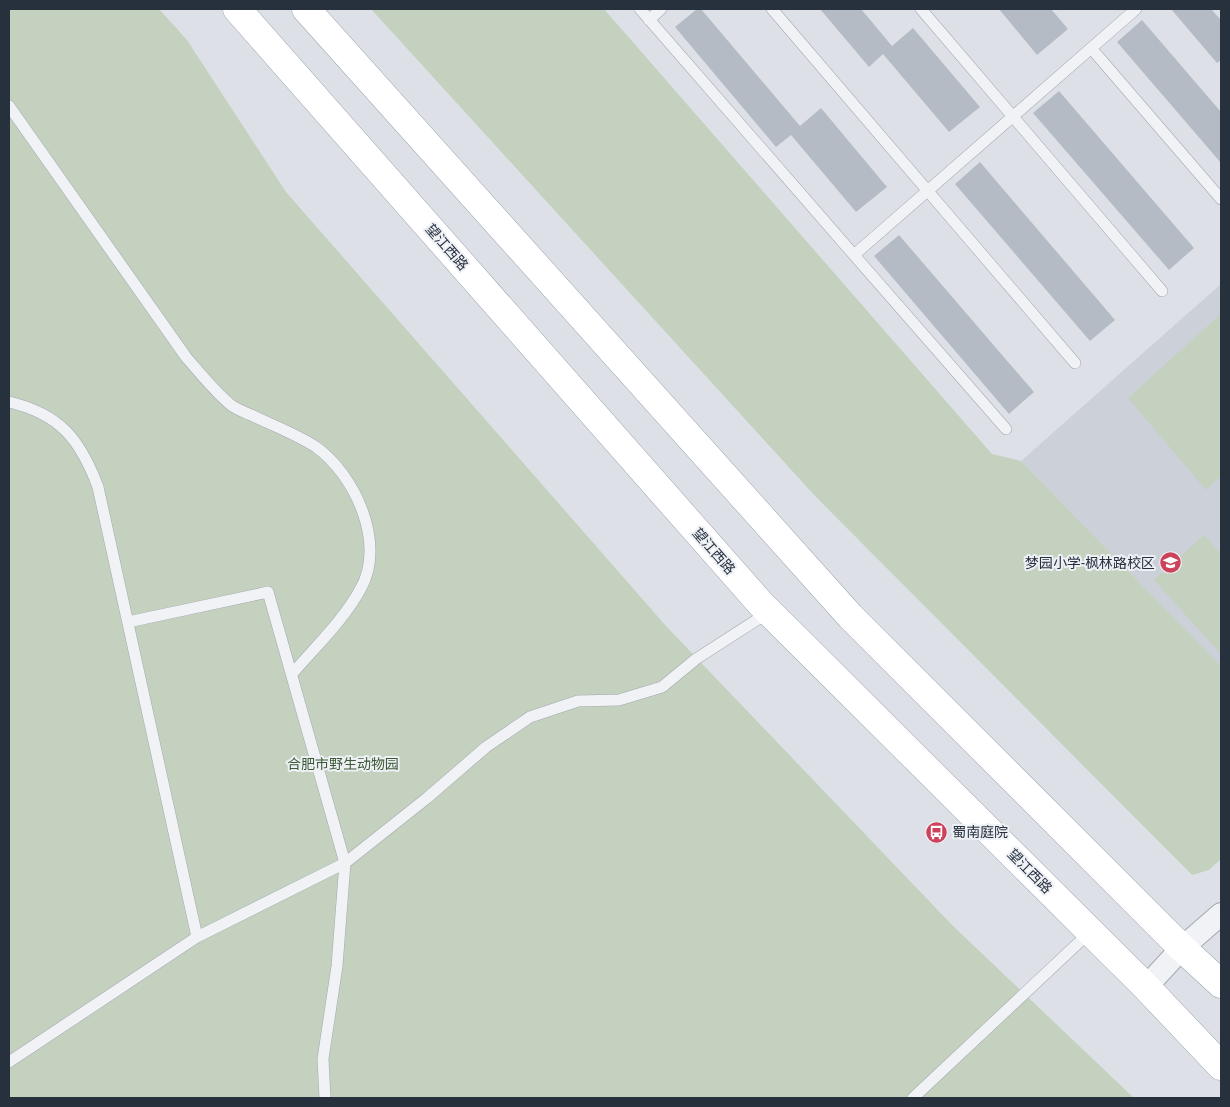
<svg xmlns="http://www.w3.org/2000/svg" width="1230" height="1107" font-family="Ubuntu,'Noto Sans SC',sans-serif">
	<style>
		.built { fill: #cbd0d9 }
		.green { fill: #c4d1bf }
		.building { fill: #b5bbc4 }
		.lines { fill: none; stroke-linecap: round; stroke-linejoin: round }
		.lane-casing { stroke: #a3a8b1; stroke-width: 12 }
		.street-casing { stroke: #a3a8b1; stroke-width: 24 }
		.primary-casing { stroke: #9da6b3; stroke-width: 29 }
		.lane { stroke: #f0f2f5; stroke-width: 11 }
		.street { stroke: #f0f2f5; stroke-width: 22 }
		.primary { stroke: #fff; stroke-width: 28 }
		.labels { text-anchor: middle; stroke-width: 4; stroke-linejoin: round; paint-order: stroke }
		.street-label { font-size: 14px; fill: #27303d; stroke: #edf0f5 }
		.poi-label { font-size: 14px; fill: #27303d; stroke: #edf0f5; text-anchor: end }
		.park-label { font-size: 14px; fill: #3c5934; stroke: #edf0f5 }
	</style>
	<rect width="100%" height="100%" fill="#dde1e7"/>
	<path class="built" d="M1221,284v382l-200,-205z"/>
	<path class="green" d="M9,9h150l28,31 99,152 380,434 286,299 182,173h-1125z
		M371,9h233l388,445 29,7 200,205v193l-12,11 -17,5 -377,-379z
		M1221,314v162l-15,14 -78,-92z
		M1204,535l17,19v100l-67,-74z"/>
	<path class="building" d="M697,9h4l99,117 21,-18 66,79 -31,25 -65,-77 -15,12 -101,-120z
		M820,9h41l31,37 21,-18 67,79 -31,25 -66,-78 -14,13z
		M999,9h52l17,20 -31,26z
		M1171,9h40l10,11v40l-4,3z
		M1142,20l79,92v51l-104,-121z
		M1059,91l135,157 -25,22 -136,-157z
		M980,162l135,158 -25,21 -135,-157z
		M899,235l135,157 -25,22 -135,-158z"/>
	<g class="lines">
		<defs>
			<path id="lane" d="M640,9l214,246 282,-246
				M772,9l303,354
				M921,9l241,282
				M649,20l12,-11
				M1091,48l130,151
				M9,106l177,251c14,16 28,34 45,48 5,4 13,7 20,10 21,10 45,19 65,32 39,28 70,96 45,141 -17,32 -46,59 -69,86
				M854,255l152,174
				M9,402c51,12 71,37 89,85l99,450
				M128,622l140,-30 77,271 -8,103 -14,93 2,39
				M9,1062l188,-125 148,-74 82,-65 59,-51 44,-30 48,-16 41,-1 43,-13 34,-28 73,-47
				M913,1098l177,-166"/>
			<path id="street" d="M1146,987l36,-39 39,-34"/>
			<path id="primary" d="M237,9l523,594 386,384 75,79
				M306,9l544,607 332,332 39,36"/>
		</defs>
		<use href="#lane" class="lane-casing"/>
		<use href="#street" class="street-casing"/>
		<use href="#primary" class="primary-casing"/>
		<use href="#lane" class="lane"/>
		<use href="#street" class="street"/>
		<use href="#primary" class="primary"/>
	</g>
	<defs>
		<symbol id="school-disc" viewBox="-11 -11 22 22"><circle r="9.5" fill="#cc425a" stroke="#edf0f5"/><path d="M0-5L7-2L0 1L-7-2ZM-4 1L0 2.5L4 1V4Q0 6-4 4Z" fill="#fff"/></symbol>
		<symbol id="bus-disc" viewBox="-11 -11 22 22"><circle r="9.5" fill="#cc425a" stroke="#edf0f5"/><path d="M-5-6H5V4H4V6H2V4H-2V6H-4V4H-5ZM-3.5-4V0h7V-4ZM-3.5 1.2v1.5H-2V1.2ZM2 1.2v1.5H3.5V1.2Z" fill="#fff"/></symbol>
	</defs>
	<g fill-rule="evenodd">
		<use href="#school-disc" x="1158" y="550" width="25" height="25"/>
		<use href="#bus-disc" x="924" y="820" width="25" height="25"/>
	</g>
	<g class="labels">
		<g class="street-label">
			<text transform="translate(447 247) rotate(49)" y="5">望江西路</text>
			<text transform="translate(714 551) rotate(49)" y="5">望江西路</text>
			<text transform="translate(1030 871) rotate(45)" y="5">望江西路</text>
		</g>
		<g class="poi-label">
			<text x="1155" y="568">梦园小学-枫林路校区</text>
			<text x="952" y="837" text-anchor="start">蜀南庭院</text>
		</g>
		<g class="park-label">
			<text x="343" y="769">合肥市野生动物园</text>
		</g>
	</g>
	<rect width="1230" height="1107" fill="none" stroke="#27303d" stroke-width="20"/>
</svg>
